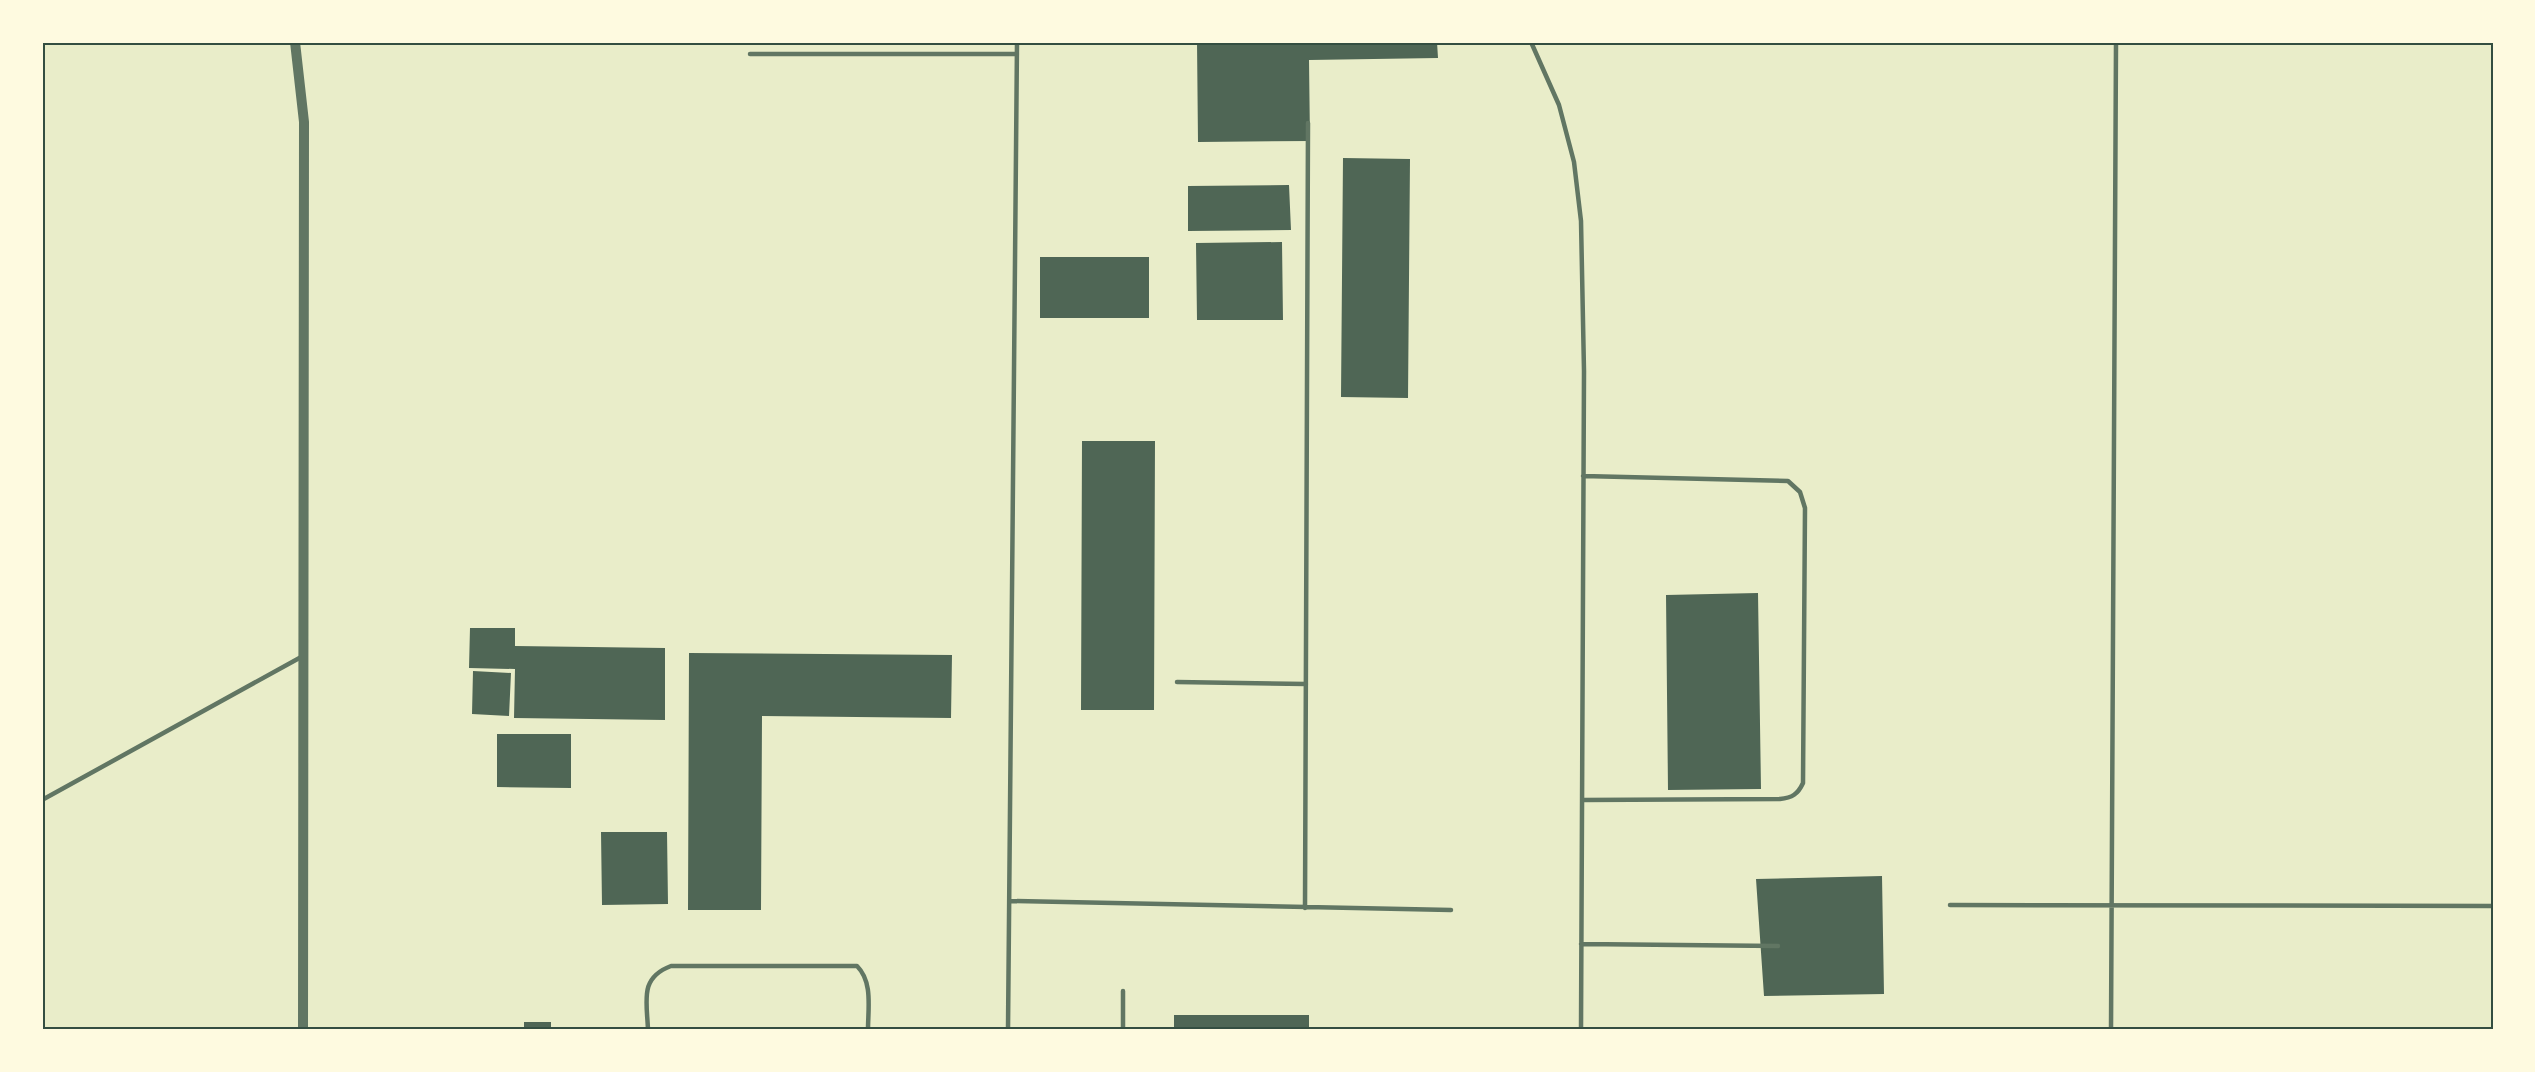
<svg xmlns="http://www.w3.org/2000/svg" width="2535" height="1072" font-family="Helvetica,sans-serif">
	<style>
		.building { fill: #4f6655 }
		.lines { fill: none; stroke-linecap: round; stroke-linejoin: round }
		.service { stroke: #617663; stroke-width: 4.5 }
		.tertiary { stroke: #617663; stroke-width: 10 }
		.neatline { fill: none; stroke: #344e41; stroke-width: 2 }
	</style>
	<rect width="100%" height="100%" fill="#e9edc9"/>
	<path class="building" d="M1197,42h240l1,16 -129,2 1,81 -112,1z
		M1343,158l67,1 -2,239 -67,-1z
		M1289,185l2,45 -103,1v-45z
		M1282,242l1,78h-86l-1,-77z
		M1040,257h109v61h-109z
		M1082,441h73l-1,269h-73z
		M1758,593l3,196 -93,1 -2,-195z
		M470,628h45v18l150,2v72l-151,-2 1,-49 -46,-1z
		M689,653l263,2 -1,63 -189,-2 -1,194h-73z
		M473,671l38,2 -2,43 -37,-2z
		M497,734h74v54l-74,-1z
		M601,832h66l1,72 -66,1z
		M1882,876l2,118 -120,2 -8,-117z
		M1174,1015h135v15h-135z
		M524,1022h27v8h-27z"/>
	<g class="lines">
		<path class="service" d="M1531,42l28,63 15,57 7,59 3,150 -3,659
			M750,54h267
			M1177,682l129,2
			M42,800l261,-144
			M1582,800l198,-1c12,-1 18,-5 23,-16l2,-275 -5,-16 -12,-11 -205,-5
			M1010,901l441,9
			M1950,905l543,1
			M1305,908l3,-785
			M1581,944l197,2
			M648,1030c-1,-29 -9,-52 23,-64h186c16,16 11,42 11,64
			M1008,1030l9,-988
			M1123,1030v-39
			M2111,1030l5,-988"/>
		<path class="tertiary" d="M295,42l9,80 -1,908"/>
	</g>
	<rect width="2535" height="1072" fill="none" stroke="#fefae0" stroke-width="87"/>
	<rect x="44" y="44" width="2448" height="984" class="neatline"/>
</svg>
